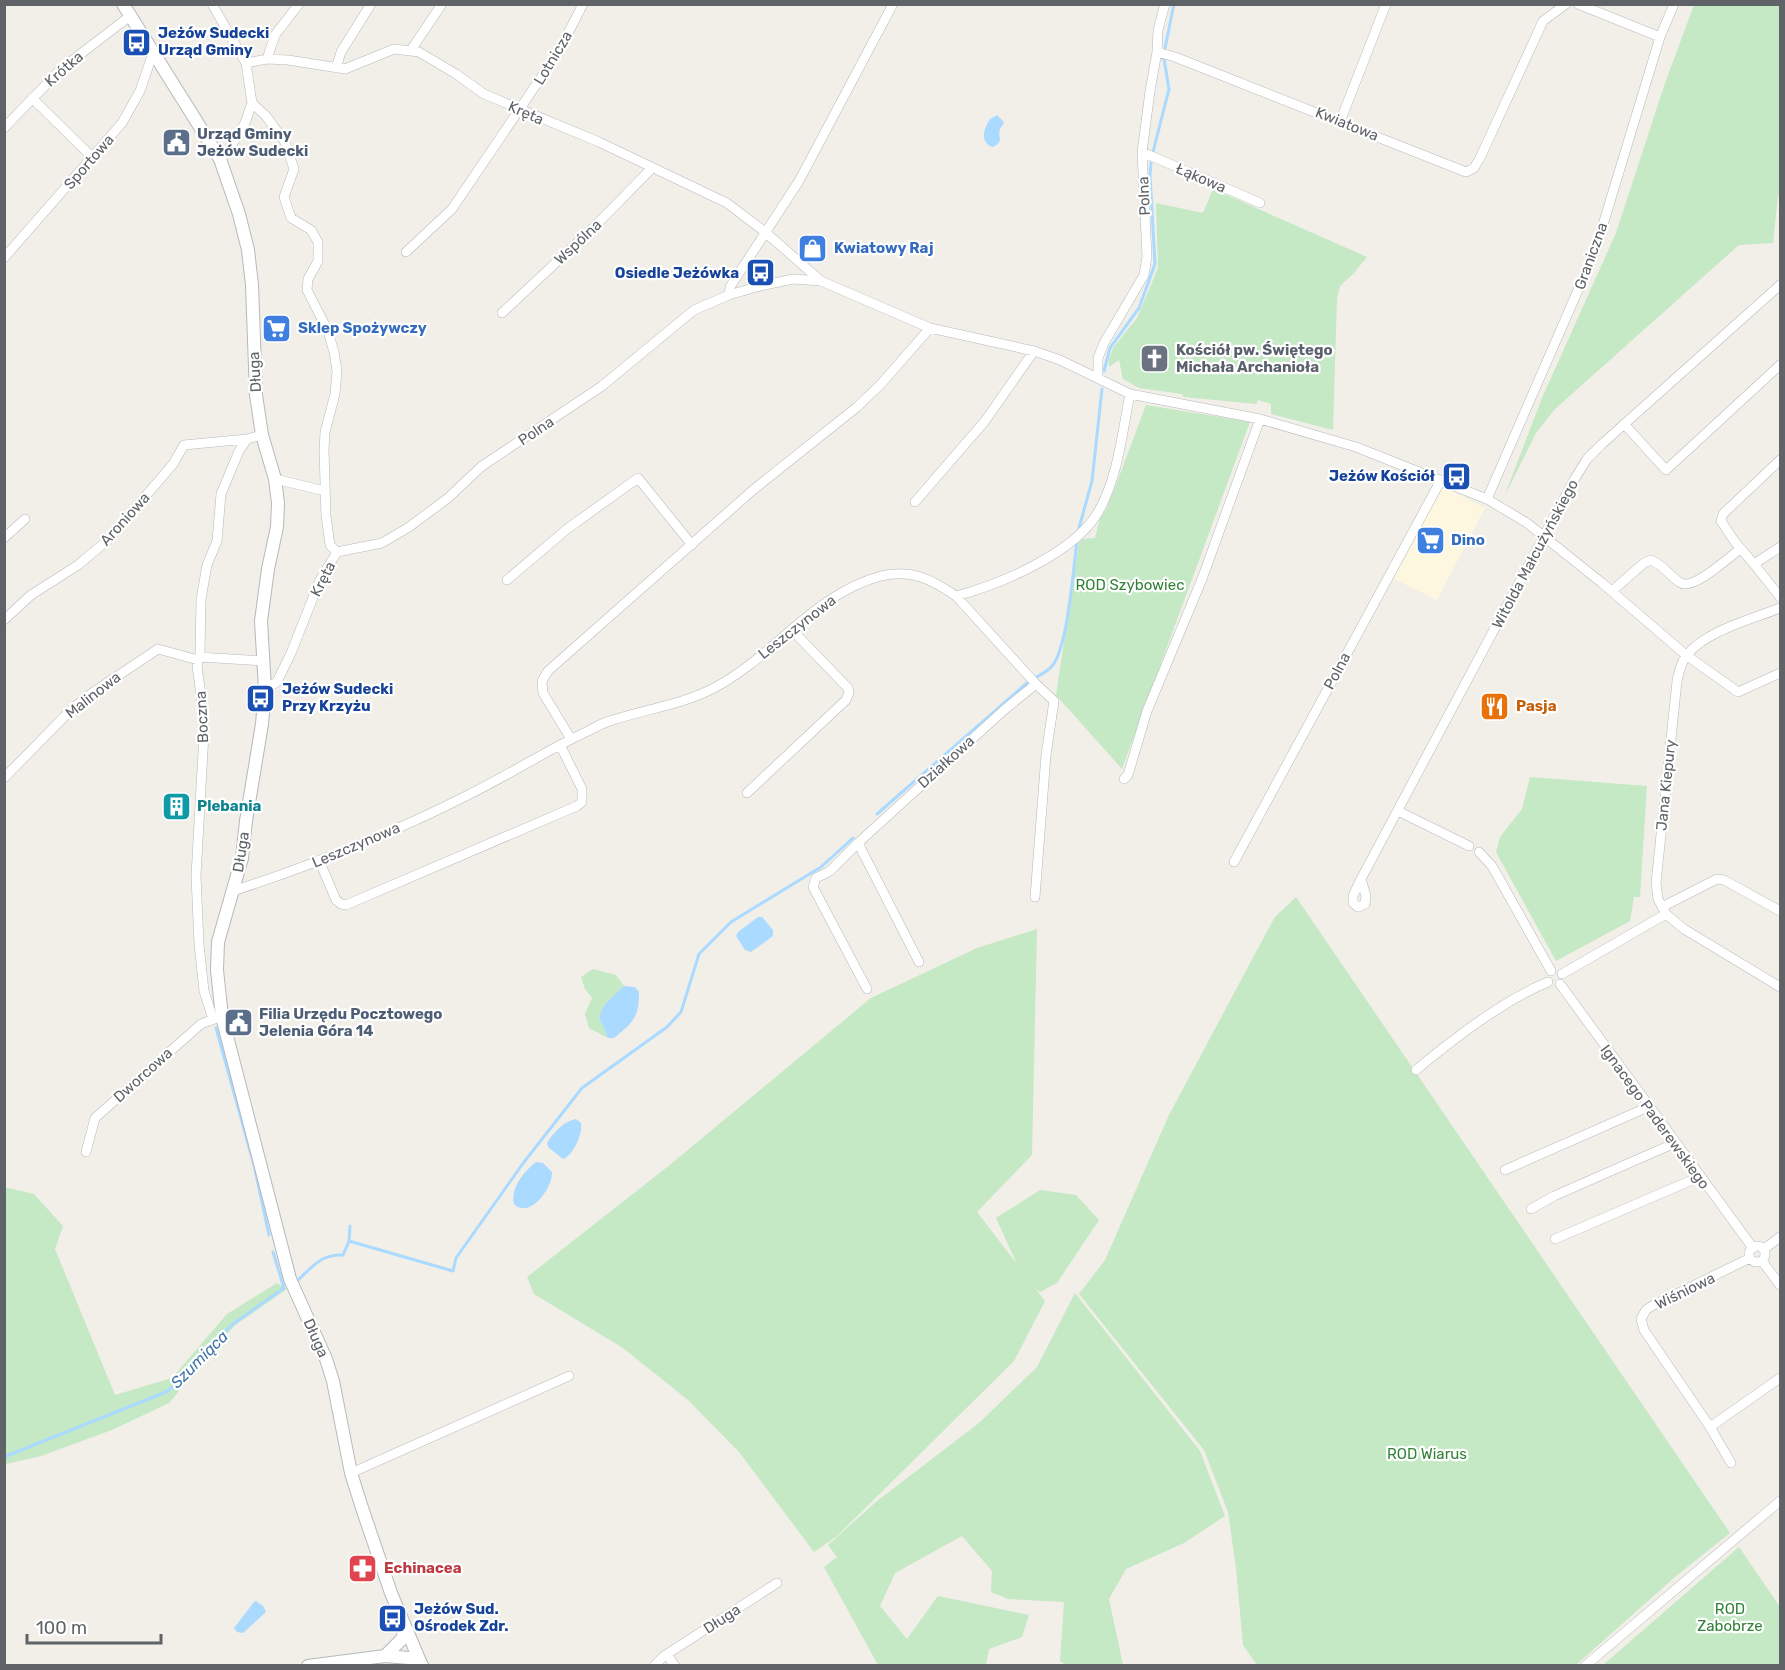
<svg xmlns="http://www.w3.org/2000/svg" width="1785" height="1670" font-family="Rubik,sans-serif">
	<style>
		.commercial { fill: #fef7e0 }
		.green { fill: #c5e8c5 }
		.water { fill: #aadaff }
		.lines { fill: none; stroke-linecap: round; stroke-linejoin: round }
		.stream { stroke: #aadaff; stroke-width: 3 }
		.minor-casing { stroke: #b5b8bc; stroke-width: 10 }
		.tertiary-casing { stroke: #b5b8bc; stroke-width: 14 }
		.minor { stroke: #fff; stroke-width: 9 }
		.tertiary { stroke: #fff; stroke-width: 12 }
		.labels { text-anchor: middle; stroke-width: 4.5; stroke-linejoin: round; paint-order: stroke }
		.transit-label { font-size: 15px; font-weight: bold; fill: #164399; stroke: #fff; text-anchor: start }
		.street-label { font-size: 15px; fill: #5f6368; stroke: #fff }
		.service-label { font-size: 15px; font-weight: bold; fill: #4e5e75; stroke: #fff; text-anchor: start }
		.shop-label { font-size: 15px; font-weight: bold; fill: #366cbe; stroke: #fff; text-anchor: start }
		.worship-label { font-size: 15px; font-weight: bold; fill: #5b616d; stroke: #fff; text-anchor: start }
		.park-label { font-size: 15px; fill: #348238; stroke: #fff }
		.food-label { font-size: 15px; font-weight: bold; fill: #c56008; stroke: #fff; text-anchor: start }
		.culture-label { font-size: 15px; font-weight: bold; fill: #0d838f; stroke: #fff; text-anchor: start }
		.health-label { font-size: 15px; font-weight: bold; fill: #be3a42; stroke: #fff; text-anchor: start }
		.water-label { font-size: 16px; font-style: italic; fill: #4174aa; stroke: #fff }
	</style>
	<rect width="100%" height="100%" fill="#f1efe8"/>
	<path class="commercial" d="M1443,487l42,21 -48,92 -45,-22 46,-88z"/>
	<path class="green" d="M1694,5h86v189l-2,2 -5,47 -34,2 -184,164 -19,24 -32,64 38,-99 74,-165 49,-150z
		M1213,189l154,68 -14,17 -13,12 -3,12 -4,132 -62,-16v-10l-13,-4 -2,4 -72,-7 -2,-3 -43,-6 -16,-9 -4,-19 -10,7v-7l4,-12 24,-30 21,-50 -2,-65 47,10z
		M1146,405l104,17 -128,347 -66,-74 23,-153 4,-3 12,-1 5,-20 5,-6 8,-19z
		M1530,777l117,9 -7,111h-6l-4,24 -74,40 -60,-109 4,-15 22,-28z
		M1296,897l434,636 -54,43 -100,89h-319l-14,-20 -7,-77 -8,-56 -24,-62 -125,-156 26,-34 64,-145 95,-178 11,-20z
		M1037,929l-5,226 -55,57 40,52 -21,-46 44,-28 36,5 23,25 -42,63 -17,9 -5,-4 10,13 -31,60 -177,175 -23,16 -75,-100 -51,-52 -65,-52 -89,-54 -7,-17 144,-113 200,-166 106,-50z
		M593,969l23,6 8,11 -20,19 -5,12 9,21 -19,-10 -4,-14 7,-16 -7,-9 -4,-12z
		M4,1187l30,7 29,32 -8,23 60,146 57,-17 55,-64 50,-31 10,6 -53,37 -65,77 -57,27 -71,26 -35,8z
		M1075,1293l125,158 25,65 -41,27 -58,26 -17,30 14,66h-57l-6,-4 4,-59 -56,-3 -17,-7 1,-21 -30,-35 -67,37 -15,33 27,33 31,-43 91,19 -7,22 -33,12 -3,16h-108l-54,-98 13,-10 -9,-12 49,-44 102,-78 58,-56z
		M1739,1547l41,60v58h-177z"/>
	<path class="water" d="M997,115l7,7c-1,3 -3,5 -4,7 -3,9 5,11 -7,18 -14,-4 -9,-19 -3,-28z
		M758,917h4l11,13v6l-22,16 -6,-2 -9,-14 2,-4z
		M624,986l11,1 4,5c0,25 -5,30 -25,46h-6l-9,-21 5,-12z
		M576,1119l5,4c2,11 -8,33 -18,36l-15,-12 -1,-4c6,-10 17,-22 29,-24z
		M536,1162l7,1 9,9c1,15 -22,48 -38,32 -4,-15 10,-33 22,-42z
		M256,1601l7,5 3,6 -23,21 -6,-1 -3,-4 20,-26z"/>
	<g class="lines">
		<path class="stream" d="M1165,48l9,-44
			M1153,152l16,-63 -5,-30
			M1104,371l6,-23 29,-40 16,-44 -5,-89 1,-12
			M1079,528l13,-47 10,-92
			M877,814l150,-131c9,-7 19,-9 26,-18 15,-21 20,-95 24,-123
			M216,1028l38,137 15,70
			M349,1241l104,30 3,-13 68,-96 58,-74 85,-61 14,-15 18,-58 32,-32 90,-55 32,-29
			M297,1281c15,-14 24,-27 46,-26l6,-14 1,-15
			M4,1457l162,-65 18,-13 27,-34 22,-21 51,-36 -11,-36"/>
		<defs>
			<path id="minor" d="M212,4l34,59 6,40 -7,20 -17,28 -8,8
				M1578,4l82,33
				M411,50l31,-46
				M1157,52l18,5 291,115 8,-4 6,-10 63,-137 23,-17
				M267,59l8,-24 24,-31
				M246,63l21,-4 21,1 57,9 49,-20 25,3 37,22 28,20 115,48 128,61 38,29 56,49
				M336,68l5,-16 30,-48
				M32,98l61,60
				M252,103l14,13 19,26 9,27 -10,28 7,21 20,12 7,12v19l-10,18 -1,11 21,41 6,21 3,19 -2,23 -10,38 -1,18 2,66 4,29 7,7
				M1340,122l46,-118
				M4,128l57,-59 69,-53
				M1142,152l118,51
				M406,252l46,-43 107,-158 24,-47
				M4,258l118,-135 18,-32 13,-38
				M729,295l1,-8 69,-106 94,-177
				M502,313l92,-86 58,-59
				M1098,377v-19l6,-15 40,-68 3,-18 -5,-105 8,-61 7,-39 1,-22 7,-26
				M1624,424l42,46 114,-105
				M275,479l50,12
				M1487,499l108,-248 65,-214 14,-33
				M915,502l70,-81 49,-70
				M4,538l21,-19
				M1780,547l-26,17 26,33
				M337,552l45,-9 27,-16 39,-29 34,-32 120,-80 92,-76 35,-15 27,-8 37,-8 28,2 109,47 104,23 26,9 70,34 130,25 96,28 131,52 40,24 75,60 84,72 52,37 42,-19
				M1754,564l-19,-22 -14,-21 2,-7 57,-54
				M507,580l60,-51 71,-51 54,67
				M1612,591l32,-28 7,-3c14,6 19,17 30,23 13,7 47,-25 59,-34
				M956,596l80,88 18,17 -8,54 -11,142
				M1780,608c-27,11 -75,23 -93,47 -6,7 -8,17 -10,26l-21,202 2,16 8,15 18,15 96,58
				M4,620l27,-25 47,-30 31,-26 64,-75 11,-19 63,-6 15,-4
				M199,657l65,4
				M265,689l12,-7 14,-29 29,-73 17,-28
				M571,739l-28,-46 -1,-12 6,-10 205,-181 104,-83 24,-23 49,-56
				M4,778l69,-70 19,-15 66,-44 40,11
				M1124,779l4,-4 19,-64 55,-132 58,-160
				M747,793l99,-93 3,-7 -1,-5 -56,-58
				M1398,811l71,35
				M858,843l-28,28 -14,7 -3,9 54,102
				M1479,852l13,14 59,105
				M319,860l17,40 5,4 5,1 231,-99 5,-4v-13l-22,-44
				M1234,862l207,-382
				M1361,879l5,17 -1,8 -7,3 -5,-4v-7l8,-17 213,-399 13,-21 15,-15 178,-159
				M233,891c80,-26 160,-58 235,-96 41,-20 79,-45 120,-64 8,-4 16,-9 25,-11 33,-11 67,-15 99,-31 61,-31 101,-95 169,-113 31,-7 50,3 75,20 45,-12 116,-42 141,-82 21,-35 25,-81 33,-120
				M1662,907l55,-28 7,1 56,31
				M919,962l-61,-119 146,-133 32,-26
				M1562,974l104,-60
				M1560,984l193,264
				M213,1019l-9,-28 -5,-47 -3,-68 8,-143 -2,-31 -5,-36 3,-12 1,-55 6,-34 10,-24 4,-47 18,-43 8,-12
				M1416,1070c36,-30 90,-71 132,-88
				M86,1152l9,-34 106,-94 16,-6
				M1505,1170l143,-63
				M1531,1209l23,-13 121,-53
				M1555,1239l144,-62
				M1749 1254a8 8 0 1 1 16 0a8 8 0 1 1-16 0Z
				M1764,1249l16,-12
				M1762,1261l18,24
				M1710,1427l70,-49
				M1731,1463l-21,-36 -66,-97 -3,-11 5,-9 4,-3 100,-49
				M351,1473l218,-97
				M667,1655l8,11
				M654,1666l10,-10 113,-73
				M1585,1666l195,-165"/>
			<path id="tertiary" d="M123,4l97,155 19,55 9,36 4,35 4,110 6,40 13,44 3,24 -1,24 -9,42 -7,52 4,68 -3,35 -16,97 -4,37 -24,84 -1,28 5,47 68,262 36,80 7,22 18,92 11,35 29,85 31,73
				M385,1656l17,-17 3,-10
				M308,1666l77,-10 24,2 13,7"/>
		</defs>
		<use href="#minor" class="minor-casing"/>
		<use href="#tertiary" class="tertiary-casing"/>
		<use href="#minor" class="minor"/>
		<use href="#tertiary" class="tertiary"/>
	</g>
	<defs>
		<symbol id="bus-square" viewBox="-11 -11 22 22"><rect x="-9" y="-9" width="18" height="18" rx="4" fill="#1a4fb4" stroke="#fff"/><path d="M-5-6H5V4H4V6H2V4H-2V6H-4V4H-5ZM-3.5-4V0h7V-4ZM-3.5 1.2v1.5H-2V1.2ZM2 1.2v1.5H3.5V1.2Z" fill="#fff"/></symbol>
		<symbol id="civic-square" viewBox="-11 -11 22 22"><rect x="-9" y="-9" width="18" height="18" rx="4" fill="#5c6f8a" stroke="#fff"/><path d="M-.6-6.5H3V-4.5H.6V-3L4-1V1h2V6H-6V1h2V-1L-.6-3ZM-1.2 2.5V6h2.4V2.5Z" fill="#fff"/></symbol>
		<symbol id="shop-square" viewBox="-11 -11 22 22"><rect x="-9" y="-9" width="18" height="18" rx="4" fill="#3f7fe0" stroke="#fff"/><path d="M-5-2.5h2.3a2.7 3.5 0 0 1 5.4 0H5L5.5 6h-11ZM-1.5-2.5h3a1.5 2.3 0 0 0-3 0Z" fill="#fff"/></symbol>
		<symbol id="supermarket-square" viewBox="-11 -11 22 22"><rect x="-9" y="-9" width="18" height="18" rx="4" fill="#3f7fe0" stroke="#fff"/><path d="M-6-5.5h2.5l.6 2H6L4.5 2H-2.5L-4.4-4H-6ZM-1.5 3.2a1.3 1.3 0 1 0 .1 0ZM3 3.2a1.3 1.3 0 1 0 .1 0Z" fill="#fff"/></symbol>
		<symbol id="church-square" viewBox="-11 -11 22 22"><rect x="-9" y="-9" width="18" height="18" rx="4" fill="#6b7280" stroke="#fff"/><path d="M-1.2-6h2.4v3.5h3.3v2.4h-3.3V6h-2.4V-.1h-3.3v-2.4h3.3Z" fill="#fff"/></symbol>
		<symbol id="restaurant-square" viewBox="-11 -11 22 22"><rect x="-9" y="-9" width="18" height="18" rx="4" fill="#e8710a" stroke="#fff"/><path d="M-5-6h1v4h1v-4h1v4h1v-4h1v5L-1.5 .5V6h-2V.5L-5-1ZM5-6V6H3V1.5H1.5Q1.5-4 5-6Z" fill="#fff"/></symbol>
		<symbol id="building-square" viewBox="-11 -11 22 22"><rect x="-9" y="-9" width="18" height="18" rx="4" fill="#0f9aa8" stroke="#fff"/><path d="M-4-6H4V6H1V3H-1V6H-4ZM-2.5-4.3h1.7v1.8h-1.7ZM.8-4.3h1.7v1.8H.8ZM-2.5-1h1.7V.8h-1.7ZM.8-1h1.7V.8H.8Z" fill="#fff"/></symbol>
		<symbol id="pharmacy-square" viewBox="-11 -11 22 22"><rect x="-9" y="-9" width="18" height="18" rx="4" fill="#e0444e" stroke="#fff"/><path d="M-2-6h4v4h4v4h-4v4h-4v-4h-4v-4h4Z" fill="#fff"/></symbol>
	</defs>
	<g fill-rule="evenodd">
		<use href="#bus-square" x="120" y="26" width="33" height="33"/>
		<use href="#civic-square" x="160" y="126" width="33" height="33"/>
		<use href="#shop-square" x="796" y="232" width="33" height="33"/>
		<use href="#bus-square" x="744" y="256" width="33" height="33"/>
		<use href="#supermarket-square" x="260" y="312" width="33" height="33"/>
		<use href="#church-square" x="1138" y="342" width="33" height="33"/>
		<use href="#bus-square" x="1440" y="460" width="33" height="33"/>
		<use href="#supermarket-square" x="1414" y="524" width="33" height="33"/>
		<use href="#bus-square" x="244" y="682" width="33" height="33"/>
		<use href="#restaurant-square" x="1478" y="690" width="33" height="33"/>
		<use href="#building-square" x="160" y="790" width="33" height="33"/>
		<use href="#civic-square" x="222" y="1006" width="33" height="33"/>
		<use href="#pharmacy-square" x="346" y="1552" width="33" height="33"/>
		<use href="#bus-square" x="376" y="1602" width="33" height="33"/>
	</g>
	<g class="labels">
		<g class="transit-label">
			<text x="158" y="38">Jeżów Sudecki<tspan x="158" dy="17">Urząd Gminy</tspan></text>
			<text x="739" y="278" text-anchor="end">Osiedle Jeżówka</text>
			<text x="1435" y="481" text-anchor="end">Jeżów Kościół</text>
			<text x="282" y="694">Jeżów Sudecki<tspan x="282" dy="17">Przy Krzyżu</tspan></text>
			<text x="414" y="1614">Jeżów Sud.<tspan x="414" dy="17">Ośrodek Zdr.</tspan></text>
		</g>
		<g class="street-label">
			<text transform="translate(553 58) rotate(-59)" y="5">Lotnicza</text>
			<text transform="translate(64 69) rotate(-41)" y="5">Krótka</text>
			<text transform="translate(526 113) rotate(24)" y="5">Kręta</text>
			<text transform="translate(1347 124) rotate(22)" y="5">Kwiatowa</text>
			<text transform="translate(89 162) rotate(-49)" y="5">Sportowa</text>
			<text transform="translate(1201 178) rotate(23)" y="5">Łąkowa</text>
			<text transform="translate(1144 196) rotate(-93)" y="5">Polna</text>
			<text transform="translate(578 242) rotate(-43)" y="5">Wspólna</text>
			<text transform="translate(1591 256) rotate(-70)" y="5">Graniczna</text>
			<text transform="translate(255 372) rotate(-93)" y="5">Długa</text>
			<text transform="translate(536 431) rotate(-34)" y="5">Polna</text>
			<text transform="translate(125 519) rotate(-48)" y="5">Aroniowa</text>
			<text transform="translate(1535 554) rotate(-62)" y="5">Witolda Małcużyńskiego</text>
			<text transform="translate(323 579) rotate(-63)" y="5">Kręta</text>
			<text transform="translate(797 627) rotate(-38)" y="5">Leszczynowa</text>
			<text transform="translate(1337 671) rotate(-62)" y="5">Polna</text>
			<text transform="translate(93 695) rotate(-38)" y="5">Malinowa</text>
			<text transform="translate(202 717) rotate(-93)" y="5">Boczna</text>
			<text transform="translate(946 762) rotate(-42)" y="5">Działkowa</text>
			<text transform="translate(1666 785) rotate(-84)" y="5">Jana Kiepury</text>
			<text transform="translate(356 845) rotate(-23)" y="5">Leszczynowa</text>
			<text transform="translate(241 852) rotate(-81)" y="5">Długa</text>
			<text transform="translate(143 1075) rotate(-42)" y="5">Dworcowa</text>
			<text transform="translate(1655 1117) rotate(54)" y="5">Ignacego Paderewskiego</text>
			<text transform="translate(1685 1291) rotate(-26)" y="5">Wiśniowa</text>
			<text transform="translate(316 1338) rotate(66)" y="5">Długa</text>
			<text transform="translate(722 1619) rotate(-33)" y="5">Długa</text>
		</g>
		<g class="service-label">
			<text x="197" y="139">Urząd Gminy<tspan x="197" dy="17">Jeżów Sudecki</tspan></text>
			<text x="259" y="1019">Filia Urzędu Pocztowego<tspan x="259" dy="17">Jelenia Góra 14</tspan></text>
		</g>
		<g class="shop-label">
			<text x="834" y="253">Kwiatowy Raj</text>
			<text x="298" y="333">Sklep Spożywczy</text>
			<text x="1451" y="545">Dino</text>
		</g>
		<g class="worship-label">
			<text x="1176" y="355">Kościół pw. Świętego<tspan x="1176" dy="17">Michała Archanioła</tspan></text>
		</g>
		<g class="park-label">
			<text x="1130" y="590">ROD Szybowiec</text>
			<text x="1427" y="1459">ROD Wiarus</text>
			<text x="1730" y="1614">ROD<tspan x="1730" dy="17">Zabobrze</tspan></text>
		</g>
		<g class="food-label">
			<text x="1516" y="711">Pasja</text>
		</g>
		<g class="culture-label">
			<text x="197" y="811">Plebania</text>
		</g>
		<g class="health-label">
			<text x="384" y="1573">Echinacea</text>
		</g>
		<g class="water-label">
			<text transform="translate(199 1359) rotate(-45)" y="6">Szumiąca</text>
		</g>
	</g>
	<rect width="1785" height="1670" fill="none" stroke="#5f6368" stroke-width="12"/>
	<path d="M27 1634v9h134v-9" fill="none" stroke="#5f6368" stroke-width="3"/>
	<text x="36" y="1634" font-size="18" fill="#5f6368" stroke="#ffffff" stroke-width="4.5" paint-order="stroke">100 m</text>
</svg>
